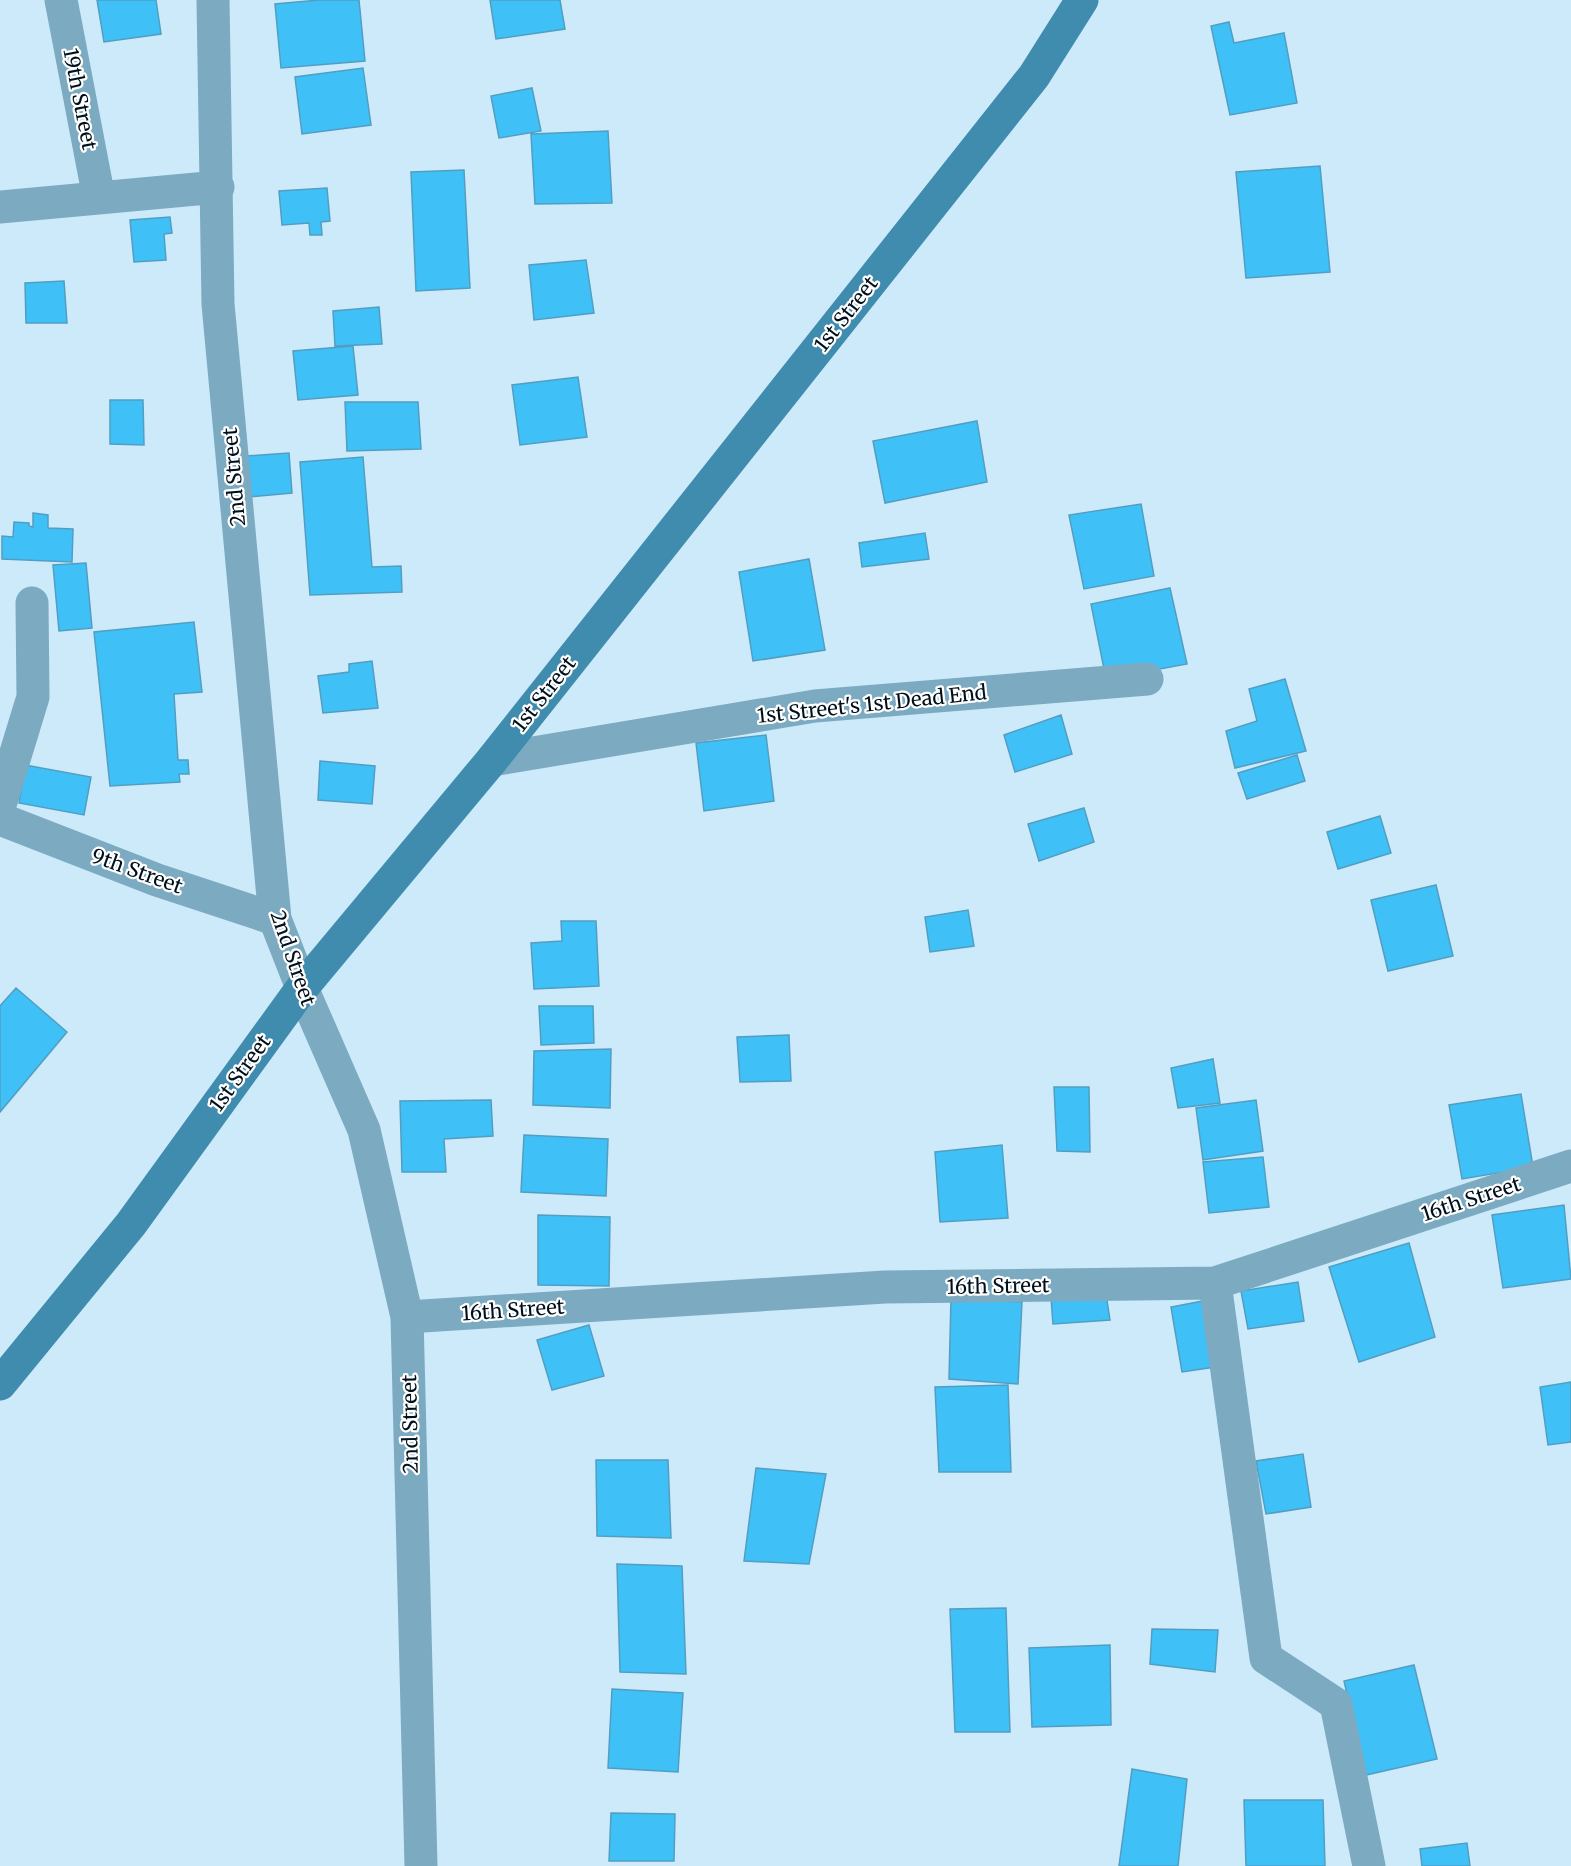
<svg xmlns="http://www.w3.org/2000/svg" width="1571" height="1866" font-family="Merriweather,serif">
	<style>
		.building { fill: #3fc1f7; stroke: #529ec2; stroke-width: 1.5 }
		.lines { fill: none; stroke-linecap: round; stroke-linejoin: round }
		.street { stroke: #7baac1; stroke-width: 33 }
		.secondary { stroke: #408caf; stroke-width: 33 }
		.labels { text-anchor: middle; stroke-width: 4.5; stroke-linejoin: round; paint-order: stroke }
		.street-label { font-size: 20px; fill: #00101a; stroke: #fff }
	</style>
	<rect width="100%" height="100%" fill="#cceaf9"/>
	<path class="building" d="M97,0h59l5,34 -57,8z
		M319,0h40l6,61 -84,7 -6,-64z
		M490,0h70l5,29 -69,10z
		M1229,22l5,21 50,-10 13,70 -67,12 -19,-89z
		M363,68l8,57 -69,9 -7,-57z
		M532,88l9,43 -42,7 -8,-42z
		M608,131l4,72 -77,1 -4,-70z
		M1320,166l10,106 -84,6 -10,-106z
		M464,170l6,118 -54,3 -5,-119z
		M327,188l3,33 -9,1 1,13h-12l-1,-12 -27,2 -3,-34z
		M170,217l2,16 -8,1 2,26 -32,2 -4,-42z
		M586,260l8,53 -60,7 -5,-55z
		M64,281l3,42h-41l-1,-40z
		M379,307l3,37 -47,2 -2,-35z
		M353,346l5,49 -60,5 -5,-49z
		M578,377l9,60 -67,8 -8,-60z
		M110,400h33l1,45 -34,-1z
		M345,402h73l3,47 -74,2z
		M977,421l10,61 -102,21 -12,-62z
		M289,453l3,40 -43,4 -2,-41z
		M363,457l9,110 29,-1 1,26 -92,3 -10,-133z
		M1141,504l13,72 -70,13 -15,-74z
		M33,513l15,2v13l25,1 -1,33 -70,-3v-23l11,1 1,-15 15,1v3l4,1z
		M925,533l4,26 -67,8 -3,-24z
		M809,559l16,91 -72,11 -14,-89z
		M86,563l6,65 -33,3 -6,-66z
		M1170,588l17,76 -81,15 -15,-75z
		M194,622l8,70 -28,2 4,66h10l1,14h-10l1,8 -70,4 -16,-154z
		M372,661l6,47 -55,5 -5,-37 31,-4v-8z
		M1285,679l21,72 -71,17 -9,-37 31,-10 -8,-32z
		M1061,715l11,39 -57,18 -11,-37z
		M766,735l8,66 -70,10 -8,-68z
		M1297,755l8,26 -58,18 -9,-26z
		M320,761l55,5 -3,38 -54,-4z
		M25,765l66,12 -7,38 -65,-12z
		M1084,808l10,34 -55,19 -11,-37z
		M1380,816l11,37 -53,16 -11,-37z
		M1436,885l17,71 -65,15 -17,-71z
		M968,910l6,36 -44,6 -5,-35z
		M561,921h35l3,65 -65,3 -3,-46 31,-2z
		M16,988l51,44 -67,80v-106z
		M539,1006h54l1,37 -53,2z
		M789,1035l2,46 -51,1 -3,-45z
		M611,1049l-1,59 -77,-3 1,-54z
		M1213,1059l7,44 -42,5 -7,-40z
		M1054,1087h35l1,65 -33,-1z
		M1521,1094l12,73 -71,12 -13,-74z
		M491,1100l2,36 -49,3 2,33h-44l-2,-71z
		M1256,1100l7,51 -60,9 -7,-52z
		M524,1135l84,4 -2,57 -85,-4z
		M1002,1145l6,73 -68,4 -5,-70z
		M1263,1157l6,50 -60,6 -6,-51z
		M1564,1205l7,74 -68,9 -11,-73z
		M538,1215l72,2 -1,69 -71,-1z
		M1409,1243l26,94 -76,25 -30,-95z
		M1298,1282l6,39 -56,8 -7,-38z
		M1106,1294l4,26 -57,4 -2,-26z
		M951,1299l71,3 -4,82 -69,-5z
		M1203,1301l12,66 -33,5 -11,-65z
		M589,1325l15,51 -52,14 -15,-50z
		M1571,1382v60l-23,3 -8,-58z
		M1008,1385l3,87h-72l-4,-85z
		M1303,1454l8,53 -45,7 -10,-53z
		M596,1460h72l3,78 -74,-2z
		M756,1468l70,6 -17,90 -65,-3z
		M617,1564l65,2 4,108 -66,-2z
		M1006,1608l4,124h-55l-5,-123z
		M1152,1629l66,1 -3,42 -65,-8z
		M1110,1645l1,80 -79,2 -3,-79z
		M1414,1665l23,94 -71,16 -22,-94z
		M612,1689l71,4 -5,79 -70,-4z
		M1132,1769l55,10 -9,87h-59z
		M1244,1800h79l2,66h-79z
		M611,1813l64,1 -1,47h-65z
		M1467,1843l3,23h-48l-2,-17z"/>
	<g class="lines">
		<path class="street" d="M61,0l38,198
			M213,0l5,304 57,615 27,69 62,142 43,187 14,549
			M0,207l218,-20
			M492,760l323,-54 332,-27
			M0,805l33,-108 -1,-94
			M0,819l157,61 118,39
			M1215,1283l51,375 70,46 33,162
			M407,1317l478,-30 330,-4 356,-117"/>
		<path class="secondary" d="M0,1384l131,-160 171,-236 190,-228 542,-684 48,-76"/>
	</g>
	<g class="labels">
		<g class="street-label">
			<text transform="translate(80 99) rotate(79)" y="7">19th Street</text>
			<text transform="translate(846 314) rotate(-52)" y="7">1st Street</text>
			<text transform="translate(234 477) rotate(-95)" y="7">2nd Street</text>
			<text transform="translate(544 694) rotate(-52)" y="7">1st Street</text>
			<text transform="translate(872 704) rotate(-6)" y="7">1st Street's 1st Dead End</text>
			<text transform="translate(137 871) rotate(20)" y="7">9th Street</text>
			<text transform="translate(293 958) rotate(71)" y="7">2nd Street</text>
			<text transform="translate(240 1073) rotate(-54)" y="7">1st Street</text>
			<text transform="translate(1471 1199) rotate(-18)" y="7">16th Street</text>
			<text transform="translate(998 1286) rotate(-1)" y="7">16th Street</text>
			<text transform="translate(513 1310) rotate(-4)" y="7">16th Street</text>
			<text transform="translate(410 1424) rotate(-91)" y="7">2nd Street</text>
		</g>
	</g>
</svg>
